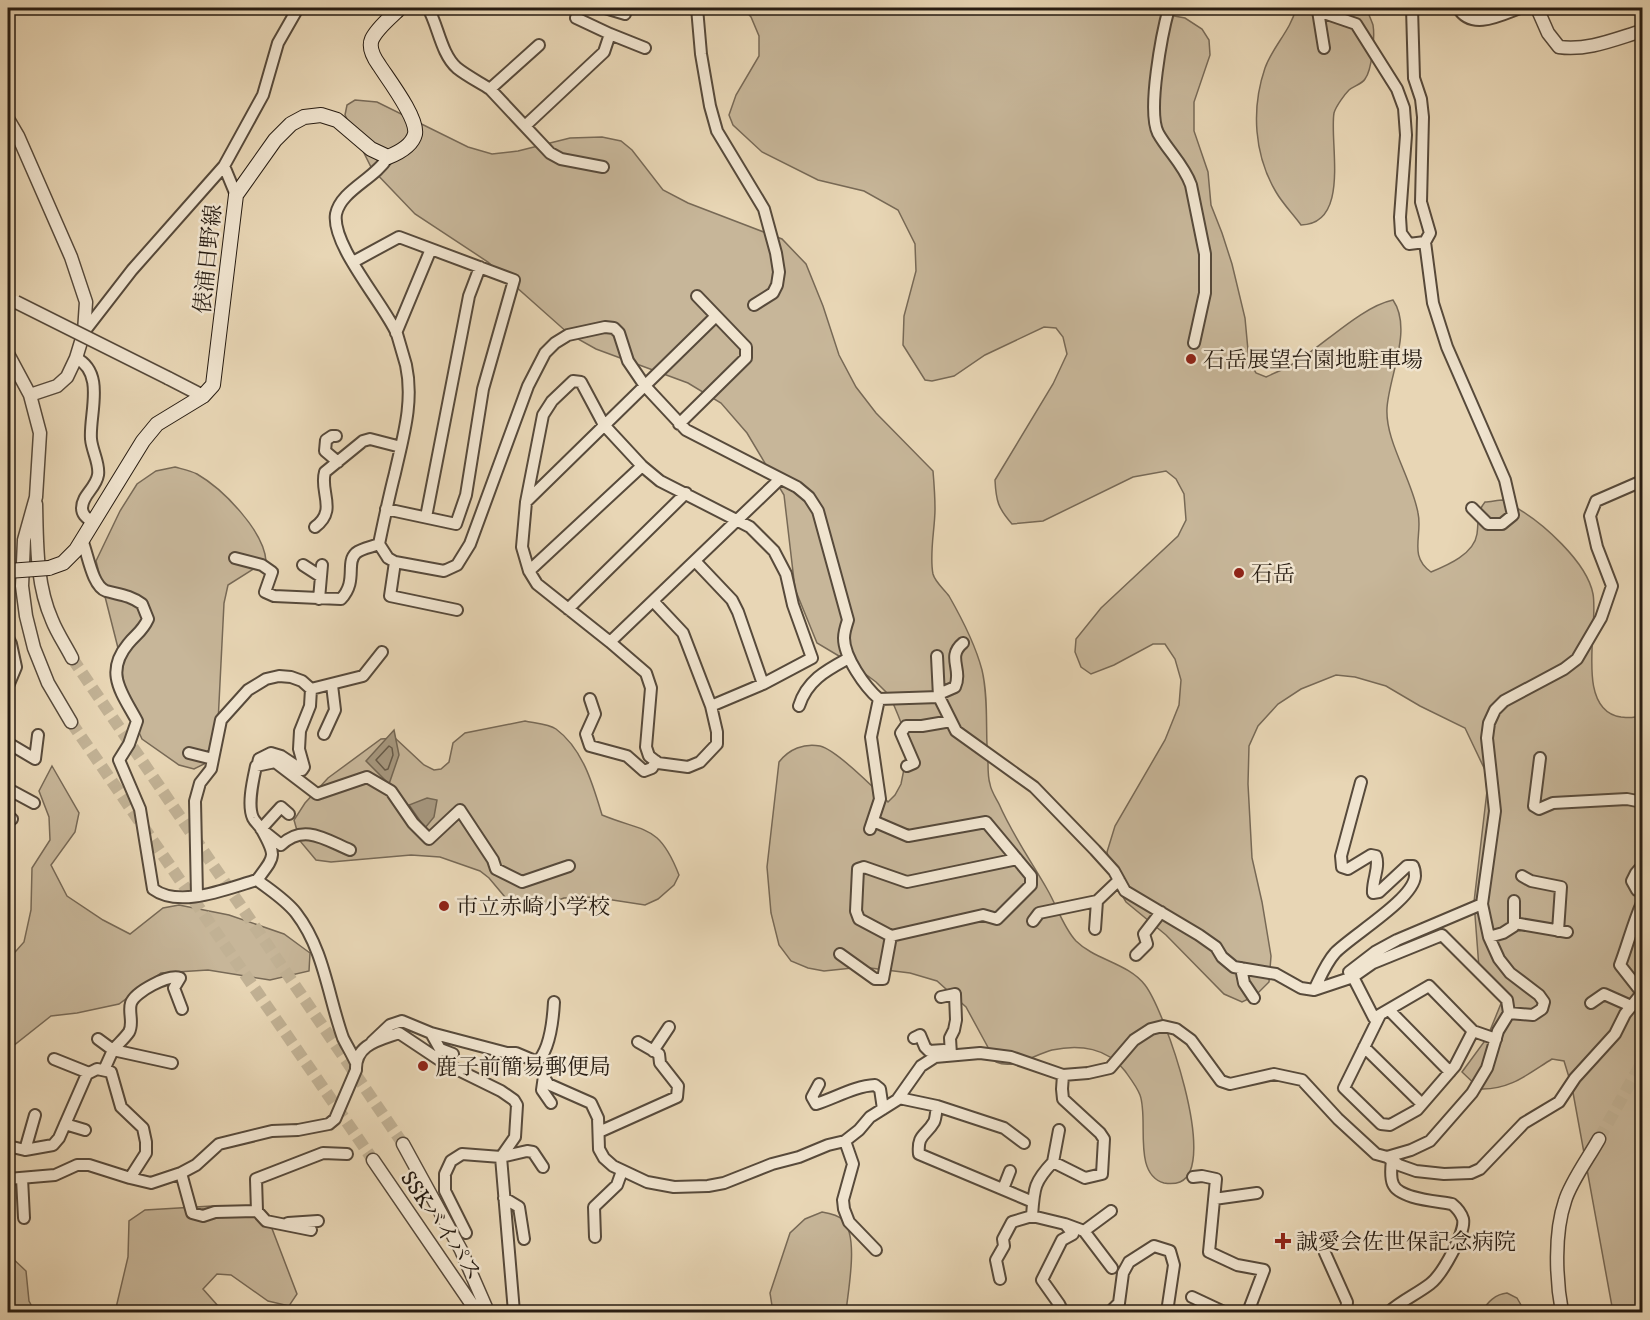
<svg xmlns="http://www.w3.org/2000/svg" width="1650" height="1320" font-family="'IM FELL DW Pica','Noto Serif JP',serif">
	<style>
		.green { fill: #c7b699; stroke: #776956; stroke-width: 1.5 }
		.water { fill: #a6977e; stroke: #736653; stroke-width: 1.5 }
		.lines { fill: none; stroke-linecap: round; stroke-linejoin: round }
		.shore { stroke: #665a48; stroke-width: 1.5 }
		.tertiary-tunnel { stroke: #c1b194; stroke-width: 12; stroke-dasharray: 12 6; stroke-linecap: butt }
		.minor-casing { stroke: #574a3b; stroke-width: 14 }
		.tertiary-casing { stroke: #574a3b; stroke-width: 15 }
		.secondary-casing { stroke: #271c12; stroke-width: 16 }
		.minor { stroke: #f0e4cf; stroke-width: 10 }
		.tertiary { stroke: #f0e4cf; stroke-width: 12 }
		.secondary { stroke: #f0e4cf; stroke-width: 14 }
		.tertiary-bridge-casing { stroke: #574a3b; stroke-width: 15; stroke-linecap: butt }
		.secondary-bridge-casing { stroke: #271c12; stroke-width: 16; stroke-linecap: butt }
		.tertiary-bridge { stroke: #f0e4cf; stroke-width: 12 }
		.secondary-bridge { stroke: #f0e4cf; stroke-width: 14 }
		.poi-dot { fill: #8f2418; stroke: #f0e4cf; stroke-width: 2 }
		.labels { text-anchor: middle; stroke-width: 5; stroke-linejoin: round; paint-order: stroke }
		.street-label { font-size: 22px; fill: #271c12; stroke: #f0e4cf }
		.poi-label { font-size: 22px; fill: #271c12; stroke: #f0e4cf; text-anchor: start }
	</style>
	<rect width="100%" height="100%" fill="#e8d6b5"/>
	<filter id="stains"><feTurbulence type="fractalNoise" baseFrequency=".00333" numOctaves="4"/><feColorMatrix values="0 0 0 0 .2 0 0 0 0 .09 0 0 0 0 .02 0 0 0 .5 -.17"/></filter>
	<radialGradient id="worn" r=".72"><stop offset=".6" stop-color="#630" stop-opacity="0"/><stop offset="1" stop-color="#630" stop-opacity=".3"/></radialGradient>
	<path class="green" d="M743,8h389l53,10 17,11 7,11 1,15 -16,47v29l14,41 3,33 11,28 10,31 13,54 4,43 7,12 10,4c8,-4 17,-7 25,-12 30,-17 69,-58 102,-65 20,29 -4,76 -6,108 -2,33 25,71 31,105 5,22 -10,43 13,59 17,-7 43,-18 46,-38 2,-14 -1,-21 8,-32 5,0 13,-2 18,-2 4,1 9,5 12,7 27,15 72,55 78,87 6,31 -19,116 28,123 9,1 13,1 21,-2v597h-29l-41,-225 -8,-26 -12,-2c-24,15 -42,31 -72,30l-18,-17 25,-34 15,-37 -23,-33 -5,-66 13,-111 -2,-21 -20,-42 -45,-22 -34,-20 -31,-9 -19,-2 -35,14 -23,15 -20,22 -9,20 -1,38 4,74 10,44 9,54 -2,26 -14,14 -13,6 -18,-8 -58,-59 -40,-33 -13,-22 -6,-28 8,-26 50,-86 14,-35 2,-25 -6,-21 -10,-15h-12l-39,21 -23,9 -10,-7 -6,-15 1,-13 25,-31 77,-72 8,-16 -2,-26 -8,-15 -10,-8 -33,6 -90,44 -31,3c-14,-16 -16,-23 -17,-44l58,-96 14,-30 -4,-17 -7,-9 -12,-1 -59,28 -31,21 -22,5 -7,-1 -22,-35 1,-29 12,-45 -1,-27 -17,-34 -34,-19 -46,-11 -56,-28 -29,-27 -4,-10 7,-20 23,-39v-20l-8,-19z
		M1296,8h70c2,5 5,11 7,17 2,12 -1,45 -8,54 -3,5 -11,7 -16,11 -4,4 -13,16 -15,23 -5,29 17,111 -33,112 -8,-11 -18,-21 -25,-33 -22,-37 -25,-83 -11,-124 8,-22 26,-38 31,-60z
		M355,100l22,2 91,45 24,7 26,-3 52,-13 32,-1 19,4 11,9 31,40 25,13 94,36 24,25 17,42 16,49 17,32 20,26 57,58c1,12 2,25 2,38 0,20 -6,45 -2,65 2,8 11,15 16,22 12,21 27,51 33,74 7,30 3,62 6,93 0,6 0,15 2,21 1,7 6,14 9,20 13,30 32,57 48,85 10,17 16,38 29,52 19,19 52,22 69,44 20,26 74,181 35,197 -5,2 -10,2 -16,1 -32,-9 -15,-64 -24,-88 -3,-8 -10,-17 -15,-24 -17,-23 -45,-27 -73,-21 -19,5 -37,20 -56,12l-30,-55 -29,-26 -27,-8 -48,-6 -38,4 -16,-3 -17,-7 -12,-16 -8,-32 -4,-46 12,-105c10,-13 25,-19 41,-16 17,4 55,43 68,56l7,-7 6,-11 5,-25 1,-21 -9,-23 -8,-19 -14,-14 -27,-20 -32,-19 -22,-54 -11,-94 -37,-62 -26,-30 -33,-20 -92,-34 -27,-15 -81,-72 -73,-48 -43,-45 -27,-54 2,-10z
		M175,467c7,2 16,4 22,7 26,15 67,57 69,87l-38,24 -4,18 -6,120 -10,39 -14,7 -15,-4 -37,-26 -14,-31 -10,-60 -22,-87 24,-50 17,-27 19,-13z
		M525,721c9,2 24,3 31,8 27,20 37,56 46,86 44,18 57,9 77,60l-5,10 -16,14 -13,6 -52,-8 -29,1 -40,14 -9,-3 -26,-31 -9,-7 -40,-14 -29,-2 -80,7 -15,-2 -16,-19 -6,-21 11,-17 23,-25 53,-39 14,-1 29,27 10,5 7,-1 8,-7 4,-19 12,-10z
		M52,766l27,47 -4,19 -24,33 16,31 36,24 27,14 33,-26 16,-3 50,10 55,19 26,19 -1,18 -39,9 -62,-10 -47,3 -42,31 -42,9 -26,3 -38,30 -5,1v-87l16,-18 7,-32 1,-42 18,-28 -1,-23 -10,-26z
		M212,1206l41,4 18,16 26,68 -8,12 -21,-5 -37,-26 -14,-1 -14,15 16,18 12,5h-116l13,-55 1,-36 16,-11z
		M822,1212c6,1 16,3 21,8 16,17 5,70 3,92h-73l-3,-19 20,-60 15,-14z
		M8,1254l18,17 3,30 6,11h-27z
		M1507,1293l10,5 8,14h-43c5,-10 14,-18 25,-19z"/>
	<path class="water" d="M394,730l5,25 -10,29 -23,-23z
		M427,798l10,2 -3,17 -9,11 -16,-23z"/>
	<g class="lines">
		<path class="shore" d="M389,746l3,2 1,7 -5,14 -3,1 -9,-10z"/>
		<path class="tertiary-tunnel" d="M72,658l331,486
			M71,722l302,438
			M1599,1139l43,-77"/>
		<defs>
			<path id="minor" d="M428,8c10,17 13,46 29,60 10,8 22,14 33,21l49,-44
				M605,8l20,6
				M697,8l4,46 9,52 7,25 47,78 12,44 3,19 -2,13 -4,8 -19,12
				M1169,8c-7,25 -22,103 -11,125 10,18 26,32 33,52l14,69v39l-11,50
				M1315,8l3,3 38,13 41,65 7,19 2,27 -6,82 1,16 8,11 16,-2
				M1412,8l2,70 7,21 2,18 -2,85 9,31 -5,9 8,61 14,44 58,133 8,35 -11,9h-14l-16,-16
				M1458,8c14,23 43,7 62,0
				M1318,11l6,37
				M576,18l34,16
				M490,89l60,64 11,6 42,8
				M525,126l79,-74 6,-18 35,14
				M388,157c-13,22 -47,33 -52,57 -5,31 48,90 61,120 3,10 6,21 9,31 8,37 -3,72 -11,108 -6,23 -11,47 -16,71l9,14 7,4 49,9 13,-6 13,-21 58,-158 17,-33 10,-10 13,-8 37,-8 9,1 5,5 9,28 17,25 41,44 111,57 12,10 9,14 30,109c-2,6 -4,12 -4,18 0,19 21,49 35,61l60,-2 17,34 78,56 61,63 19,21 11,20 74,44 17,12 6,10 12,10 42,7 25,14 13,2 39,-13 20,-14 69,-28 65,65 2,13 -11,18 -11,37 -15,25 -42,48 -19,9 -24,7
				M224,166l12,29
				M353,262l46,-25 115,43 -31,109 -17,106 -10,29 -70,-15
				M84,332l48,-62 92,-104 39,-71 15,-52 20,-35
				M396,333l35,-84
				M76,358c30,15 13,56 15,81 1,12 9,25 7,36 -2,13 -16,20 -16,33 0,7 5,10 10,14
				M573,381l8,1 23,43 38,41 18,15 90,46 24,24 12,23 7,31 19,53 -49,26 -52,22 6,26v12l-17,18 -12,5 -30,-4 -9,-7 -3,-9 5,-59 -5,-15 -36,-31 -73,-58 -8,-13 -7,-24 4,-45 17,-87 9,-14z
				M679,424l67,-66v-11l-49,-51
				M336,436h-4l-6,4 -1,11 13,11
				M526,502l190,-186
				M426,517l43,-221 11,-29
				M315,527c23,-17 4,-35 10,-55l38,-31 7,-2 31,8
				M82,540c6,14 10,46 24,51 15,4 23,4 36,13l6,15c-6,13 -12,15 -20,25 -24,29 -6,49 9,77l-8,23 -10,16 21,49 13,80c27,20 75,-1 104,-9 13,10 29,20 39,33 28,36 32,83 47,125 4,8 9,16 13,25
				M235,558l27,7 10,7 -7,20 9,4 67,3c17,-18 4,-36 15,-46 6,-5 16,-6 23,-9
				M695,561l37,39 6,12 25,72
				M395,562l-5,34 67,14
				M303,565l17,11
				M529,571l113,-105
				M319,599l3,-34
				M653,601l30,32 28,73
				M568,609l118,-116
				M8,638l3,6 5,23 -8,19
				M610,642l170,-163
				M937,656l2,41
				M939,694l16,-7c8,-18 -9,-30 8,-44
				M590,699l5,15 -9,20 4,12 37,10 17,15 8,-3 4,-7
				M799,706c8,-26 28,-36 50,-48
				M324,734l11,-24 -3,-25
				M8,743l27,16 3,-24
				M189,753l24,6
				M1540,758l-6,48 5,3 14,-6 74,-4 15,3
				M258,763l1,-4 12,-6 10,3 21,14 2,-3 -5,-18 1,-18 10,-25 1,-17
				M907,766l7,-3 -13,-30 5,-7h16l29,-5
				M8,789l26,14
				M289,814l-8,-7 -20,22 20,16c23,-22 45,-5 69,5
				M8,816l4,3
				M873,821l35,15 78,-14 45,54v9l-34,34 -14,-4 -92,21 -32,-17 -3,-8 2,-42 6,-2 43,15 110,-23
				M870,829l10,-30 -9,-62 8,-38
				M1642,866l-6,7 -4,8 5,9 5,-3
				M1522,876l9,5 30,6 -3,44
				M257,880c18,-24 20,-23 5,-50 -2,-4 -7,-8 -9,-12 -6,-13 0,-38 3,-52l19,-4 42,32 50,-17 24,14 22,32 16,16 31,-29 33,50 3,9 26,13 47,-16
				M197,896l-2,-95 5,-18 11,-14 10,-49 27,-30 18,-11 13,-3 12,1 11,4 9,8 52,-13 19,-24
				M1642,903c-9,20 -14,41 -22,62l22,28
				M1033,921l6,-8 58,-12
				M1514,923l53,9
				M1095,929l2,-28 22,-21
				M1489,937l14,-4 11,-7v-25
				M840,954l35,25h8l8,-43
				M1136,955l11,-11 -3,-10 17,-22
				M1241,968l3,15 10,15
				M1349,972l26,-20 22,-12 85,-36
				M1353,977l21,41 55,-32 44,45 23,8
				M1314,990c6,-12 12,-27 21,-37 16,-17 79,-54 80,-77 0,-2 -1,-8 -2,-10h-6l-28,26 -6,1c-1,-13 7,-25 3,-37l-5,-1 -23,14 -6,-2 -1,-11 20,-74
				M941,997l14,-3 1,26 -2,10 -4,8 1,17
				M1591,1003l13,-9 27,12
				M1389,1010l61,62
				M1509,1013l24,2 9,-6 2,-7 -5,-7 -29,-22 -11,-14 -10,-22 -7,-33 13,-93 -8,-73 2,-15 6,-13 9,-9 60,-32 13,-10 24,-41 11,-32 -15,-39 -7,-31 6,-15 46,-20
				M1380,1015l-36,73 37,36 9,1 27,-15 38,-44 18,-35
				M431,1033l9,16 13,5
				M914,1038l6,-3 5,12 4,4 15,-1
				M98,1039l15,11c5,-6 12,-12 16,-18 5,-9 -1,-20 2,-29 4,-11 37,-29 49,-25l-6,10 8,21
				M372,1042l18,-17 12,-4 29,12 76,20h9l19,8 13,23 43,19 7,15 1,31 5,9 9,8 34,16 27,5 34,-1 16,-3 48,-19 27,-7 29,-12 17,-4 14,-11 11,-13 27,-17 24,-34 14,-9 45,-4 31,4 52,18 25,-2 22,-5 24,-28 17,-11 12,-3 13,3 15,11 30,41 9,3 44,-10 28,6 36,39 38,35 11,3 12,8 17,6 28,3 27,-1 9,-4 44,-46 35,-21 16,-24 40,-44 10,-20 17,-21
				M1364,1047l58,57
				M653,1051l16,-24
				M54,1059l35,14
				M536,1063c14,-12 17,-43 18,-61
				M104,1070l9,-20 59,13
				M544,1076l-2,14 9,13
				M819,1084l-7,13 4,7c19,-6 39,-18 59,-19l5,4 3,20
				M899,1098l38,8c-1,5 -1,12 -3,16 -8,14 -17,12 -15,32l114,48
				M937,1106l67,22 20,15
				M35,1115l-10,35 28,-5 6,-7 28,-64 10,-5 14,3 10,35 22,21 3,14v11l-16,25
				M65,1124l20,6
				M599,1132l78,-35 1,-11 -18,-23 -1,-9 -21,-12
				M845,1141l8,23 -10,36 1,9 5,13 27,28
				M8,1146l17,4
				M1053,1162l6,-32
				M181,1173l11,40 11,3 12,-4 42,-1 -1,-32 67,-26 24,1
				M1193,1177l9,-1 14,3 -7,73 28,13 27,5 -16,42
				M22,1178l2,40
				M8,1179l47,-4 22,-10h12l41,13 21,5 30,-10 15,-8 23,-21 53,-13 26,-1 31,-6 6,-5 21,-49c-1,-26 24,-30 43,-37l45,30 57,28 13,9 3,5 -2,32 -14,20 13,155
				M1003,1189l7,-18
				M504,1198l15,9 5,32
				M1214,1199l43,-6
				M257,1211l9,10 45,9
				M288,1223l30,-2
				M1065,1224l19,7 28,37
				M1084,1231l27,-20
				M466,1233l-21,-42v-17l6,-13 11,-7 39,3 26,-6 6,1 10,15
				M595,1237l-1,-30 23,-22 5,-14
				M1325,1253l22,49 -1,10
				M1000,1279l-4,-19 8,-14 -1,-7 9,-17 20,-6
				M1192,1297l32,15
				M1063,1312l-4,-8 -17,-24 20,-40 11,-6 -8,-10 -33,-8c2,-28 2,-34 21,-54l32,16 17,-4 2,-35 -4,-6 -37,-34 -1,-10 1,-14
				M1110,1312l9,-9 4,-30 6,-11 25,-16 16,5 4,14 -7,47
				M1389,1312c12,-11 28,-18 41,-28 12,-9 36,-52 33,-65 -2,-6 -6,-11 -11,-15 -15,-3 -53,-5 -59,-20 -3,-7 -2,-16 -1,-24"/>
			<path id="tertiary" d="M1537,8l11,25 11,14c29,4 56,-8 83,-16
				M8,119l10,17 53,121 15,45 -2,30 -8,26 -9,19 -10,9 -27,9
				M8,354l22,41 10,38 -4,64 -12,43 -2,46 4,30 8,32 14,35 23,39
				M168,378l35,18
				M36,504c1,39 0,80 16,116 5,13 14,26 20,38
				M403,1144l58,106 27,62
				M373,1160l104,152
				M1562,1312c-6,-32 -8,-79 3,-111 5,-18 24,-44 34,-62"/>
			<path id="secondary" d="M49,568l14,-5 13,-13 67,-109 14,-17 46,-28 10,-11 23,-190 39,-55 16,-16 13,-7 17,-2 16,5 34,29 17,8c10,-4 24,-11 27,-23 3,-16 -27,-55 -36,-69 -5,-7 -11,-17 -7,-26 5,-11 19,-22 28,-31"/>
		</defs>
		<use href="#minor" class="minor-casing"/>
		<use href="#tertiary" class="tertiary-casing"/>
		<use href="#secondary" class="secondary-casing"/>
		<use href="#minor" class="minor"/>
		<use href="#tertiary" class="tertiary"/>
		<use href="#secondary" class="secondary"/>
		<defs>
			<path id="tertiary-bridge" d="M16,302l152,76"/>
			<path id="secondary-bridge" d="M8,571l41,-3"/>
		</defs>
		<use href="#tertiary-bridge" class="tertiary-bridge-casing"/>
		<use href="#secondary-bridge" class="secondary-bridge-casing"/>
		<use href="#tertiary-bridge" class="tertiary-bridge"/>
		<use href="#secondary-bridge" class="secondary-bridge"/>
	</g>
	<g class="poi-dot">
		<circle cx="1191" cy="359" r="6"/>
		<circle cx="1239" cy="573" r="6"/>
		<circle cx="444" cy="906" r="6"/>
		<circle cx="423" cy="1066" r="6"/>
		<path d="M1280 1232h6v6h6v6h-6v6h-6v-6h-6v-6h6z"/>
	</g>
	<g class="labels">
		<g class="street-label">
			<text transform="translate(207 259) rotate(-84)" y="8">俵浦日野線</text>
			<text transform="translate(442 1225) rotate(56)" y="8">SSKバイパス</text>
		</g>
		<g class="poi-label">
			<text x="1203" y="367">石岳展望台園地駐車場</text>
			<text x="1251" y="581">石岳</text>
			<text x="456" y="914">市立赤崎小学校</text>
			<text x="435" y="1074">鹿子前簡易郵便局</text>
			<text x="1296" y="1249">誠愛会佐世保記念病院</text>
		</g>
	</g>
	<rect width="1650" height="1320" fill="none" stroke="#e8d6b5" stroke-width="30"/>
	<rect x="9" y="9" width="1632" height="1302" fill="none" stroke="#271c12" stroke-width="3"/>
	<rect x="15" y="15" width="1620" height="1290" fill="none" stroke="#271c12" stroke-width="1.5"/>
	<rect width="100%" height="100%" filter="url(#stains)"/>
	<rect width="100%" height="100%" fill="url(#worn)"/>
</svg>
